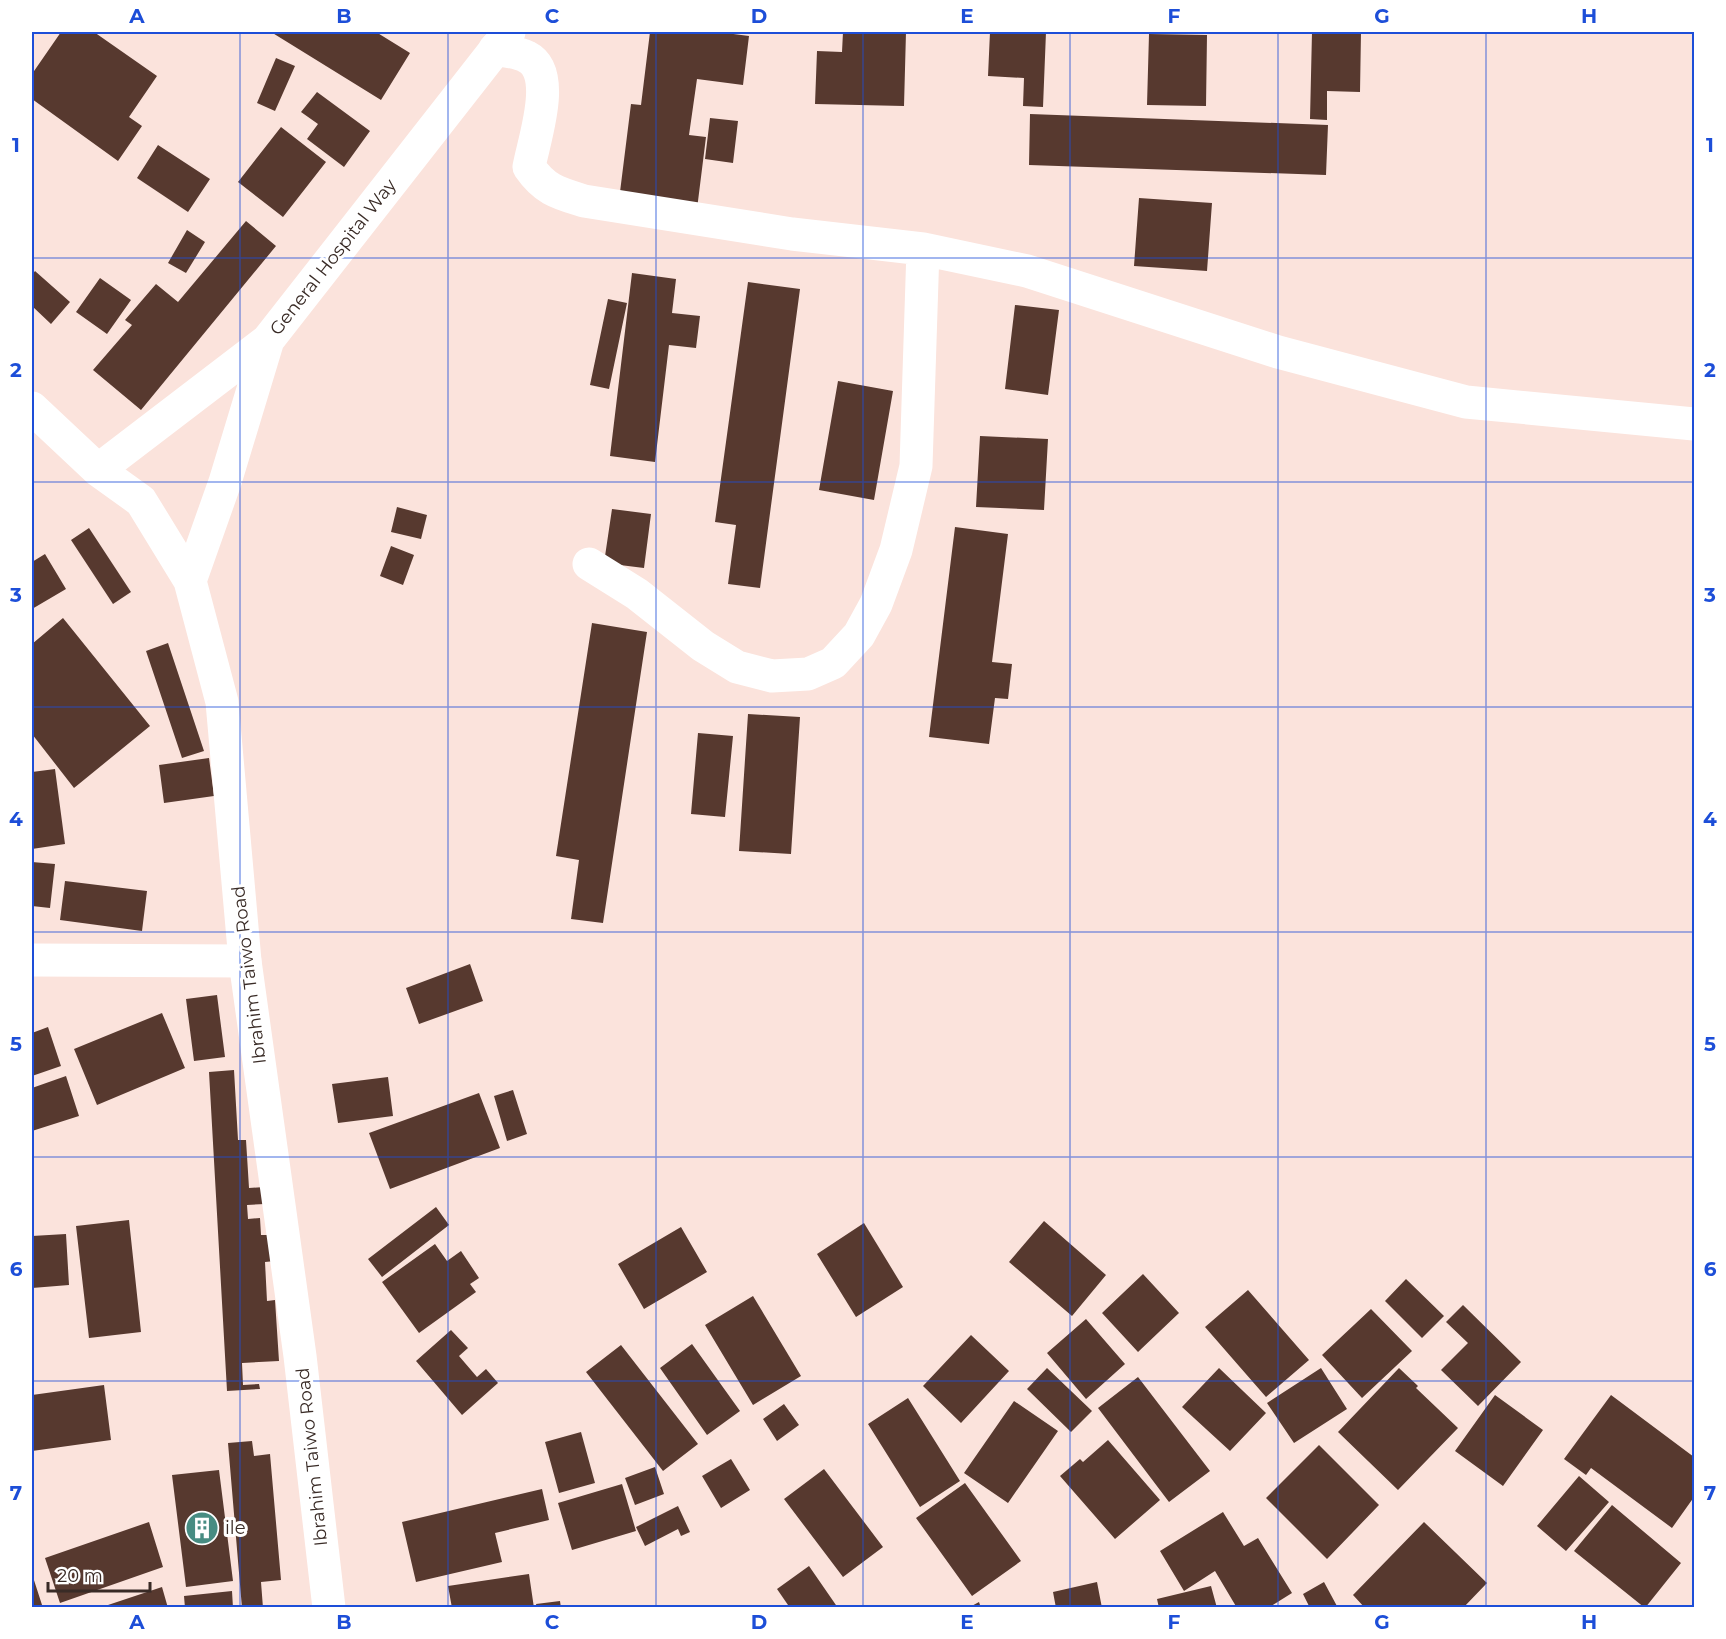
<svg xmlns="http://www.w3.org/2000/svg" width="1726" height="1639" font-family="Montserrat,sans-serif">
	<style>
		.building { fill: #57392f }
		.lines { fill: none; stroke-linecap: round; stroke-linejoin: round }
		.minor { stroke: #fff; stroke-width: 33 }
		.secondary { stroke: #fff; stroke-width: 33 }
		.grid { fill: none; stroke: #1d4ed8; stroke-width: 1.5; stroke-opacity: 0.55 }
		.labels { text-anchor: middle; stroke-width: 6; stroke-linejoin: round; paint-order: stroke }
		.street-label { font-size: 18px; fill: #392b26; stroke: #fff }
		.poi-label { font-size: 18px; fill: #392b26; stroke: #fff; text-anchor: start }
		.neatline { fill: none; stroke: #1d4ed8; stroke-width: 2 }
		.grid-label { font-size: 20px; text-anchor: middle; font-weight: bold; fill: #1d4ed8 }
	</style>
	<rect width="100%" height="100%" fill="#fbe3dc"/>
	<path class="building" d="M61,32h33l63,44 -28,41 13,9 -24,35 -86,-62v-25z
		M271,32h105l34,21 -29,47z
		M650,32h68l31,4 -6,49 -46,-6 -8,56 17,2 -9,72 -78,-9 12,-96 10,1z
		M843,32h63l-2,74 -89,-2 2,-53 25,1z
		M990,32h56l-3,75 -20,-1 1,-28 -36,-2z
		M1312,32h49l-1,60 -33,-1v29l-17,-1z
		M1149,34l58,1 -1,71 -59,-1z
		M276,58l19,8 -20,45 -18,-8z
		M317,92l53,39 -26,36 -37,-28 11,-15 -17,-12z
		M1030,114l298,11 -2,50 -297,-10z
		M710,118l28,3 -5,42 -28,-4z
		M281,127l45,35 -43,55 -45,-35z
		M158,145l52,34 -22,33 -51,-34z
		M1139,198l73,5 -5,68 -73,-5z
		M246,221l30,25 -135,164 -48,-40 39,-45 -7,-5 31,-36 22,18z
		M187,230l18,12 -19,31 -18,-10z
		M35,271l35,31 -19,22 -19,-18v-31z
		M632,273l44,6 -4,34 28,3 -4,32 -27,-3 -14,117 -45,-6z
		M100,278l31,22 -24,34 -31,-22z
		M748,282l52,7 -40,299 -32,-4 8,-59 -21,-3z
		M608,299l19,4 -18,86 -19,-4z
		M1015,305l44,5 -11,85 -43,-6z
		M838,381l55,10 -19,109 -55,-10z
		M980,436l68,3 -4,71 -68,-3z
		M397,507l30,8 -6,24 -30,-7z
		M612,509l39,5 -7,54 -40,-5z
		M955,527l53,7 -16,128 20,2 -4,35 -13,-1 -6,46 -60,-7z
		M89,528l42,64 -18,12 -42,-64z
		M391,546l23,9 -11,30 -23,-9z
		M45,554l21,35 -34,20v-47z
		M63,618l87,108 -76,62 -42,-54v-90z
		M592,623l55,9 -44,291 -32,-4 8,-59 -23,-4z
		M168,643l36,108 -22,7 -36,-107z
		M748,714l52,3 -9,137 -52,-3z
		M698,733l35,3 -8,81 -34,-3z
		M209,758l5,38 -50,7 -5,-38z
		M55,769l10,75 -33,5v-77z
		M32,862l23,2 -5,44 -18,-2z
		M65,881l82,10 -5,40 -82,-11z
		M470,964l13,37 -64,23 -13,-36z
		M217,995l8,62 -31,4 -8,-62z
		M162,1013l23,55 -88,37 -23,-56z
		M48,1027l13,39 -29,10v-43z
		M234,1070l4,70h8l3,48 15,-1 1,17 -18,1 1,14 12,-1 1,17h12l2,26 -10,1 2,39 8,-1 4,61 -37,2 1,22 16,-1 1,5 -33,2 -18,-319z
		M66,1076l13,40 -47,15v-43z
		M388,1077l5,39 -55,7 -6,-39z
		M513,1090l14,44 -20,7 -13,-45z
		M479,1093l21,55 -110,41 -21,-56z
		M436,1207l13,18 -67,52 -14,-18z
		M129,1220l12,112 -52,6 -13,-112z
		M1044,1221l62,54 -34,41 -63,-54z
		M864,1223l39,64 -47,30 -39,-63z
		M681,1227l26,45 -63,37 -26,-45z
		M66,1234l3,51 -37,3v-52z
		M435,1244l12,17 14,-10 18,27 -9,6 6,8 -57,41 -37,-51z
		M1143,1274l36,39 -41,39 -36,-39z
		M1406,1279l38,37 -22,22 -37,-37z
		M1248,1290l61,70 -43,37 -61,-70z
		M753,1296l48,80 -48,29 -48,-80z
		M1463,1305l58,57 -43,44 -37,-36 27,-27 -22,-21z
		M1371,1309l41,42 -50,47 -40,-43z
		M1086,1319l39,45 -39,35 -39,-46z
		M451,1330l17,18 -9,8 18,21 9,-8 12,14 -36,32 -46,-54z
		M971,1335l38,36 -48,52 -38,-37z
		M692,1344l48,67 -33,24 -47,-67z
		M621,1345l77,99 -35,27 -77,-99z
		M1047,1368l45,43 -21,21 -44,-43z
		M1219,1368l47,45 -36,38 -48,-44z
		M1321,1368l26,41 -53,34 -27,-40z
		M1399,1368l19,18 -2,2 42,40 -60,62 -60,-58z
		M1138,1377l72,94 -41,31 -71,-94z
		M104,1385l7,55 -79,11v-56z
		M1495,1395l48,35 -40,56 -48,-35z
		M1611,1395l83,62v40l-22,31 -81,-60 -5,7 -22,-16z
		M908,1398l52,83 -40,26 -52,-83z
		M1014,1401l44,30 -50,72 -44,-30z
		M784,1404l15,21 -22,16 -14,-22z
		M581,1432l14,51 -36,10 -14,-51z
		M1108,1440l52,60 -45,39 -55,-63 20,-17 3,3z
		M252,1441l2,15 16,-2 11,126 -20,2 2,26h-21l-14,-165z
		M1319,1445l60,60 -52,54 -61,-61z
		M731,1459l19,31 -29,18 -19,-32z
		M655,1467l9,27 -29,11 -10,-27z
		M824,1469l59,78 -40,30 -59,-78z
		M219,1470l14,111 -47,6 -14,-112z
		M1579,1476l30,26 -43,49 -29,-25z
		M965,1483l56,78 -49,35 -56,-78z
		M622,1484l14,47 -64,19 -14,-47z
		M542,1489l7,31 -54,13 7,29 -86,20 -14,-60z
		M1612,1505l69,58 -36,45 -71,-57z
		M678,1506l12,26 -9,4 -3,-7 -33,17 -9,-19z
		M1223,1512l21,34 14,-8 34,55 -24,15h-31l-22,-37 -31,20 -24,-40z
		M149,1522l14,45 -103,36 -15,-45z
		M1424,1522l63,61 -24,25h-98l-12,-13z
		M809,1566l29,42h-53l3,-3 -11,-16z
		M32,1574l11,34h-11z
		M529,1574l5,34h-82l-4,-22z
		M1097,1582l5,26h-46l-3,-16z
		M1324,1582l14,26h-28l-7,-14z
		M1211,1586l6,22h-58l-2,-9z
		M162,1587l6,21h-66v-1z
		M232,1591l1,17h-48l-1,-12z
		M560,1601l1,7h-24l-1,-4z
		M979,1602l2,6h-13z"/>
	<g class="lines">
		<path class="minor" d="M495,49c10,2 23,3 32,8 31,16 7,82 2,110 16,23 29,26 55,34l208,33 131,15 104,22 251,81 188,50 228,22
			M589,564l48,30 66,52 34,21 35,9 36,-2 25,-11 26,-28 17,-31 20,-54 20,-84 7,-217
			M32,960l213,1"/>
		<path class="secondary" d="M32,408l66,62 43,31 49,80 32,121 23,259 55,395 29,252
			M98,470l170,-130
			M190,581l35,-99 43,-142 241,-308"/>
	</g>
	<path class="grid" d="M240,32v1576M448,32v1576M656,32v1576M863,32v1576M1070,32v1576M1278,32v1576M1486,32v1576M32,258h1662M32,482h1662M32,707h1662M32,932h1662M32,1157h1662M32,1381h1662"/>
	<defs>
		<symbol id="building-disc" viewBox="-11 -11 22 22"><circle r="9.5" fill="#478c82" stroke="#fff"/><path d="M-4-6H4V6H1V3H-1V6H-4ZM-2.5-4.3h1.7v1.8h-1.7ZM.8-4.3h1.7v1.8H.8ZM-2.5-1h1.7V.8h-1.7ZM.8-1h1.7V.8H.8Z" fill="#fff"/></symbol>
	</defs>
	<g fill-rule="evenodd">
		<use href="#building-disc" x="183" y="1509" width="38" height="38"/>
	</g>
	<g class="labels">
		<g class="street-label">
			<text transform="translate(333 257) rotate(-52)" y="6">General Hospital Way</text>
			<text transform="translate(249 975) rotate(-97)" y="6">Ibrahim Taiwo Road</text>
			<text transform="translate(312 1457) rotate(-96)" y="6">Ibrahim Taiwo Road</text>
		</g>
		<g class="poi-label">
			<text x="225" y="1534">ile</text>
		</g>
	</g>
	<rect width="1726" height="1639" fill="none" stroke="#ffffff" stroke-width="66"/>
	<path d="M48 1582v9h102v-9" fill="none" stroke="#392b26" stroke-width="3"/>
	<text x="57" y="1582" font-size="18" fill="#392b26" stroke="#ffffff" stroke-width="4.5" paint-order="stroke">20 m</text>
	<rect x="33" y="33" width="1660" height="1573" class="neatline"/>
	<g class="grid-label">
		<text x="137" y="23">A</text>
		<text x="344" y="23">B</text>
		<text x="552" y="23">C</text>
		<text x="759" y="23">D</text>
		<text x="967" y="23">E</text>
		<text x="1174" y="23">F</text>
		<text x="1382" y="23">G</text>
		<text x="1589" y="23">H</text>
		<text x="16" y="152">1</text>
		<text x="1710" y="152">1</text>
		<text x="16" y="377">2</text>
		<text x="1710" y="377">2</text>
		<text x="16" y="602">3</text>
		<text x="1710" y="602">3</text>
		<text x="16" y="826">4</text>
		<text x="1710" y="826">4</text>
		<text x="16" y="1051">5</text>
		<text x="1710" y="1051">5</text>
		<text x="16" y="1276">6</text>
		<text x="1710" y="1276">6</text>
		<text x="16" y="1500">7</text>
		<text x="1710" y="1500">7</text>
		<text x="137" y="1629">A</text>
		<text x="344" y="1629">B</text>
		<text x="552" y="1629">C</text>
		<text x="759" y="1629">D</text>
		<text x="967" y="1629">E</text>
		<text x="1174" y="1629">F</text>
		<text x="1382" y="1629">G</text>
		<text x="1589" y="1629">H</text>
	</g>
</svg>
